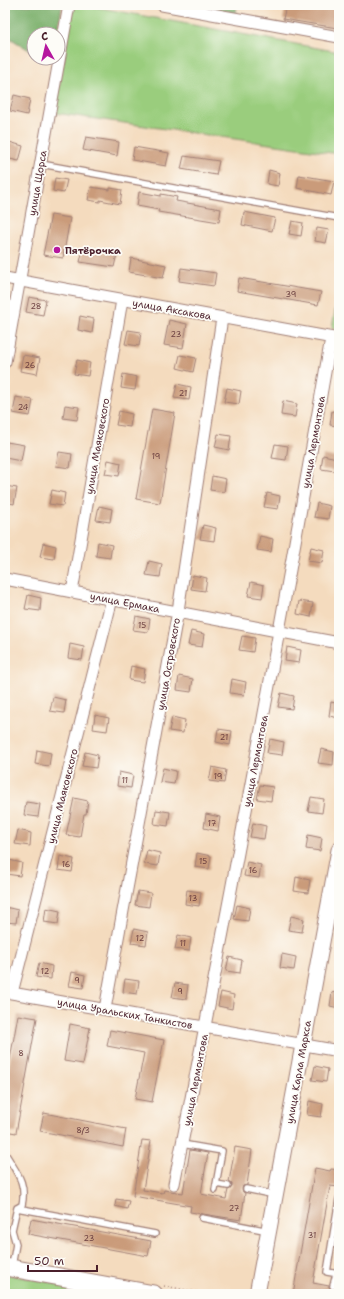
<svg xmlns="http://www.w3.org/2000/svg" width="344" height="1299" font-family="'Shantell Sans',sans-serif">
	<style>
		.green { fill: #9acd7d; stroke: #727654 }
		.forest { fill: #7bb06c; stroke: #62684c }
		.building { fill: #ca9b7a }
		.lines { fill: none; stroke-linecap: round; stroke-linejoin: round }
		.lane-casing { stroke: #9f7d74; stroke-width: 8 }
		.street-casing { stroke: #9f7d74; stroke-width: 13 }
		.secondary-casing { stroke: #9f7d74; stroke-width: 17 }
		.primary-casing { stroke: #9f7d74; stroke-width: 19 }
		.path { stroke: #9f7d74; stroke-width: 1.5; stroke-dasharray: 1 3; stroke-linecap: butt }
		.lane { stroke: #fff; stroke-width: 5.5 }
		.street { stroke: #fff; stroke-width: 11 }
		.secondary { stroke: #fff; stroke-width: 15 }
		.primary { stroke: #fff; stroke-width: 17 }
		.poi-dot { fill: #b5179e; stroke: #fdfcf7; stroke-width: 1.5 }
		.labels { text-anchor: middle; stroke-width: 3.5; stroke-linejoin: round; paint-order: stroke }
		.number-label { font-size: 8px; fill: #6a3e3f }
		.street-label { font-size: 10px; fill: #4a1f2b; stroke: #fdfcf7 }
		.poi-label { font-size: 10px; font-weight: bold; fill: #4a1f2b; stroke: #fdfcf7; text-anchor: start }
	</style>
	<rect width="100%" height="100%" fill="#fdfcf7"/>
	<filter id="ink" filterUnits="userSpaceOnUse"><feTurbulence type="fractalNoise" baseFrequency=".025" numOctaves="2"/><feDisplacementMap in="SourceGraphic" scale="8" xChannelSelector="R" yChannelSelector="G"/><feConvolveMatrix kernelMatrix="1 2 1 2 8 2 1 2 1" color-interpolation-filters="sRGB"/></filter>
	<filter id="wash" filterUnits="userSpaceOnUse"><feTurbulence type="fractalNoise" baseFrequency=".012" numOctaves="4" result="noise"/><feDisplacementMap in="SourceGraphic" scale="16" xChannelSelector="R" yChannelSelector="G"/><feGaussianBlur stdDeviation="0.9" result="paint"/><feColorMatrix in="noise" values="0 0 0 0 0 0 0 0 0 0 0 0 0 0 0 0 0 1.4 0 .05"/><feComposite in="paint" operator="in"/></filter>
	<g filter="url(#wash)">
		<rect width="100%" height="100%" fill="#f4dbbe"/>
		<path class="green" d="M73,5h12l254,47v102l-284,-41z
			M339,288v41l-7,-1z
			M5,1274l108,20h-75l-33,-6z"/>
		<path class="forest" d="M5,5h57l-4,29h-24v19l-29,-18z
			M189,5h48l-1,8z"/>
		<g id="blocks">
			<path class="building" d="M286,5h53l-2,23 -54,-9z
				M14,95l16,4 -3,16 -17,-4z
				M86,137l33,5 -2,14 -34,-6z
				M6,141l17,5 -4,15 -14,-3z
				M134,147l35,6 -3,13 -34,-6z
				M184,156l35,5 -3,14 -35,-6z
				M269,170l11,3 -2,13 -11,-2z
				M299,175l35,6 -3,14 -34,-7z
				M55,178l12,2 -3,13 -11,-2z
				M91,187l19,3v-2l12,2 -2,14 -20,-4v2l-12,-2z
				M139,192l22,4v-2l16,3 -1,4 45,8 -2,13 -61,-10 1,-2 -22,-4z
				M244,212l31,6 -3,13 -30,-6z
				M51,215l19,3 -7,40 -20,-3z
				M292,221l11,2 -2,13 -12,-2z
				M317,228l12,2 -3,13 -11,-2z
				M83,249l34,5 -3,13 -34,-5z
				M131,258l35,7 -3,13 -34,-6z
				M181,268l35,5 -2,13 -35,-5z
				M239,278l82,14 -3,13 -81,-14z
				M29,297l17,3 -3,15 -17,-3z
				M80,316l14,3 -2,14 -14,-3z
				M169,320l18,4 -4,24 -19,-3z
				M128,330l13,2 -2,14 -14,-2z
				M23,355l17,3 -3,16 -17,-3z
				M180,355l16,3 -3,14 -16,-4z
				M77,360l13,3 -2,13 -14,-2z
				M123,374l14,3 -2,13 -14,-2z
				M177,384l14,3 -2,13 -15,-2z
				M227,388l14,3 -2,13 -15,-2z
				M16,397l17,3 -3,16 -17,-3z
				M283,401l14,3 -2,13 -14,-2z
				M65,405l14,2 -2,13 -14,-2z
				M152,409l23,4 -15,90 -24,-4z
				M119,411l13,3 -2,13 -14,-2z
				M332,411l7,1v14l-9,-1z
				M218,434l13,2 -2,14 -14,-3z
				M7,442l17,3 -3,16 -16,-3z
				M275,444l13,2 -2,14 -14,-2z
				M59,452l13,2 -2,14 -14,-2z
				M323,455l14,3 -2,13 -14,-2z
				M108,460l13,3 -2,13 -14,-2z
				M212,476l14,3 -2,13 -14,-2z
				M5,486l12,2 -3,16 -9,-2z
				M52,490l13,3 -2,13 -14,-2z
				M267,493l13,3 -2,13 -14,-2z
				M317,503l13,3 -2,13 -14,-2z
				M99,506l13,3 -2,13 -14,-2z
				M203,525l13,3 -2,13 -14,-2z
				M260,536l13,3 -2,13 -14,-2z
				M98,542l14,3 -2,13 -14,-2z
				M43,543l13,3 -2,13 -14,-2z
				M311,547l13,3 -2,13 -14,-2z
				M149,561l13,3 -2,13 -14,-2z
				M193,575l14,3 -2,13 -14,-2z
				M251,582l13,3 -2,13 -14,-2z
				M28,595l13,3 -1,13 -15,-2z
				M299,601l14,2 -2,14 -14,-3z
				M136,616l14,3 -2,13 -15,-2z
				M191,631l13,3 -2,13 -14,-2z
				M242,636l13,2 -2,14 -14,-2z
				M70,644l14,3 -2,13 -14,-2z
				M287,647l14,3 -2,13 -14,-2z
				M131,666l14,3 -2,13 -14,-2z
				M179,676l14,3 -2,13 -14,-2z
				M232,679l14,3 -2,13 -14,-2z
				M281,693l13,3 -2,13 -14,-2z
				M53,697l13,3 -2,13 -14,-2z
				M331,702l8,2v14l-10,-2z
				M95,715l14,3 -2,13 -14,-2z
				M172,717l13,3 -2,13 -14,-2z
				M218,729l14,2 -2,14 -14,-3z
				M270,739l14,3 -2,13 -15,-2z
				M321,749l13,3 -1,13 -15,-2z
				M37,750l14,3 -2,13 -14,-2z
				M85,752l13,3 -2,13 -14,-2z
				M212,767l14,3 -2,13 -15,-2z
				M163,768l13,3 -2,13 -14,-2z
				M119,772l14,3 -2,13 -14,-2z
				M260,785l13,2 -2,14 -14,-2z
				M311,797l13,2 -2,14 -14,-2z
				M74,798l14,3 -2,13h-2l-4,23 -14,-2z
				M26,802l14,2 -2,13 -14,-2z
				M156,810l14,2 -2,14 -14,-2z
				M206,814l14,3 -2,14 -14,-3z
				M253,823l13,3 -2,13 -14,-2z
				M18,830l13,3 -1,13 -15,-2z
				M308,835l14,3 -2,13 -14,-2z
				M147,850l13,3 -2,13 -14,-2z
				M197,853l14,3 -2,13 -14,-2z
				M60,856l14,3 -2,13 -14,-2z
				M9,860l13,3 -2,13 -14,-2z
				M247,862l14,3 -2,13 -15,-2z
				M296,877l14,3 -2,13 -14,-2z
				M187,890l14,2 -2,14 -14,-2z
				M138,891l13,2 -2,14 -14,-2z
				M237,905l13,3 -2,13 -14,-2z
				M5,907l13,3 -2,13 -11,-1z
				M46,908l14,3 -2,13 -14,-2z
				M291,916l13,3 -2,13 -14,-2z
				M134,929l14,3 -2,13 -15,-2z
				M178,935l13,3 -2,13 -14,-2z
				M282,954l14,3 -2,13 -14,-2z
				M229,957l13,3 -2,13 -14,-2z
				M39,963l13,3 -1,13 -15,-2z
				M72,972l13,3 -2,13 -14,-2z
				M125,979l14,2 -2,13 -14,-2z
				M175,983l13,2 -2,14 -14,-2z
				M221,992l13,3 -2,14 -14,-3z
				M332,992l7,2v14l-9,-2z
				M18,1015l19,3 -21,115 -11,-2v-44z
				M70,1024l20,4 -7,36 -19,-3z
				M110,1030l54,10 -12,62 -17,-3 9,-46 -37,-7z
				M315,1066l13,3 -2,13 -14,-2z
				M309,1101l14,3 -2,13 -14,-2z
				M44,1113l82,16 -3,18 -83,-16z
				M142,1140l9,1 -8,49 20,3 1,-3 19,3 7,-43 18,3 -7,41 25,5 2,-9 4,-3v-3l-3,-2 6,-35 17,3 -5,35 -4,1 -1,3 1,3 2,1 -4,27 -51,-8 1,-6 -58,-10z
				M315,1168l15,3 1,-2 8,1v17l-9,-1 -17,97 16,3 1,3 2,1 4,-1 1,-2h2v7h-46z
				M116,1199l13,2 -2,8 -12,-3z
				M31,1219l120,22 -3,15 -120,-22z"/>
		</g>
	</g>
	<g filter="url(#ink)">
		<use href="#blocks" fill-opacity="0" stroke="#9f7d74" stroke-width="1"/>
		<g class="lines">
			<defs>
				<path id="lane" d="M41,164l298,54
					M182,1144l40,7 -7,39
					M5,1153c11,19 22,29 17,52l-5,3 -5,22 4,14 -4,22
					M216,1184l12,2
					M246,1189l29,6
					M339,1199l-12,73 12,2
					M17,1208l138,26
					M202,1218l67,13
					M333,1286l3,-12"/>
				<path id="street" d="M162,5l177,32
					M5,278l334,61
					M5,362l64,-357
					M5,579l334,64
					M72,592l50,-292
					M6,992l333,59
					M12,993l100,-394
					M105,1009l73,-398 44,-293
					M174,1184c56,-281 108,-564 157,-846"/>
				<path id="secondary" d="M257,1294l82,-444"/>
				<path id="primary" d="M5,1267l149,27"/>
			</defs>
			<use href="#lane" class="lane-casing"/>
			<use href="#street" class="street-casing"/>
			<use href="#secondary" class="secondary-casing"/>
			<use href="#primary" class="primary-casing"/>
			<path class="path" d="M164,1286l45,8"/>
			<use href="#lane" class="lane"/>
			<use href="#street" class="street"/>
			<use href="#secondary" class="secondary"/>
			<use href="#primary" class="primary"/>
		</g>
	</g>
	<circle class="poi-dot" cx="57" cy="250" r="4"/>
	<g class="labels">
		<g class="number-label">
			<text x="291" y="297">39</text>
			<text x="36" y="309">28</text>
			<text x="176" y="337">23</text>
			<text x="30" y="368">26</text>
			<text x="183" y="396">21</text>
			<text x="23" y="410">24</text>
			<text x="156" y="459">19</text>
			<text x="142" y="628">15</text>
			<text x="224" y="740">21</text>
			<text x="218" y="779">19</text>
			<text x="125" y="783">11</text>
			<text x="212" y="826">17</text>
			<text x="203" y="864">15</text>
			<text x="66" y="867">16</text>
			<text x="253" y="873">16</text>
			<text x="193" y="901">13</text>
			<text x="140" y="941">12</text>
			<text x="183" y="946">11</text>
			<text x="45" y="974">12</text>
			<text x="77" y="983">9</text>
			<text x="180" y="994">9</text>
			<text x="21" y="1056">8</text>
			<text x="83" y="1133">8/3</text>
			<text x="234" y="1211">27</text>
			<text x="312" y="1238">31</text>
			<text x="89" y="1241">23</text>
		</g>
		<g class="street-label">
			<text transform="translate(37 183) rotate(-80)" y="4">улица Щорса</text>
			<text transform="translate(172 309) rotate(10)" y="4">улица Аксакова</text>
			<text transform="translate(313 442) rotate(-80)" y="4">улица Лермонтова</text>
			<text transform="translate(97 446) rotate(-80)" y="4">улица Маяковского</text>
			<text transform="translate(125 602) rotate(11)" y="4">улица Ермака</text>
			<text transform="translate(168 664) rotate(-80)" y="4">улица Островского</text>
			<text transform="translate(255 761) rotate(-79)" y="4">улица Лермонтова</text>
			<text transform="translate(62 796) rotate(-76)" y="4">улица Маяковского</text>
			<text transform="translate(125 1013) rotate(10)" y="4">улица Уральских Танкистов</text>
			<text transform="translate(298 1072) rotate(-80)" y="4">улица Карла Маркса</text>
			<text transform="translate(195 1080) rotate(-79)" y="4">улица Лермонтова</text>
		</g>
		<g class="poi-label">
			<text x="65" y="254">Пятёрочка</text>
		</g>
	</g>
	<rect width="344" height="1299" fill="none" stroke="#fdfcf7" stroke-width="20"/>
	<g transform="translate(46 46) rotate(352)"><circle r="19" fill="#fdfcf7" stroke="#b5a4a5"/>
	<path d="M0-3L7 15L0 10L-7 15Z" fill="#b5179e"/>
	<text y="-6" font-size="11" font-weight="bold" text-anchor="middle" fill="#4a1f2b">С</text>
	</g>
	<path d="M28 1265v6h69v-6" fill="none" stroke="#4a1f2b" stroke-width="2"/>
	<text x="34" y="1265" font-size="12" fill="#4a1f2b" stroke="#fdfcf7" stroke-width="3" paint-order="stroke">50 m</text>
</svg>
